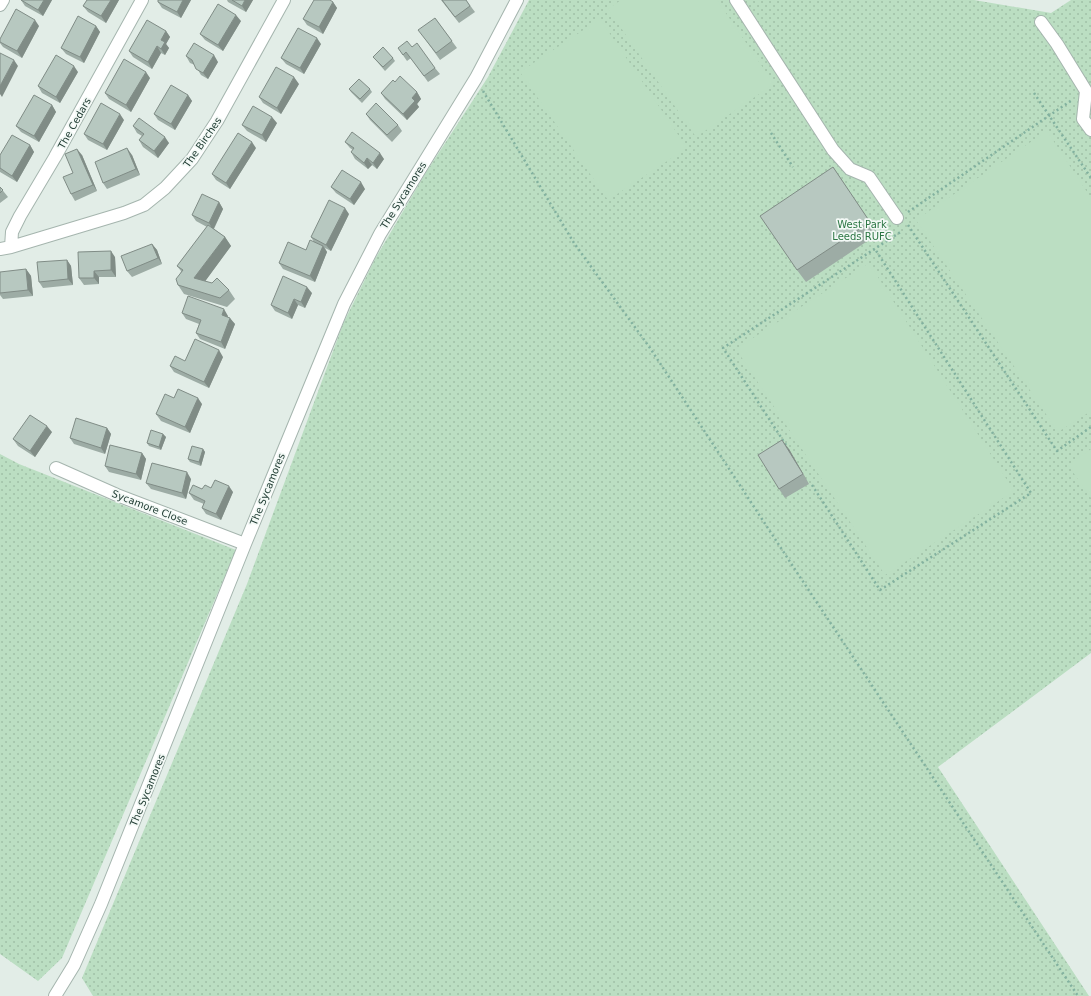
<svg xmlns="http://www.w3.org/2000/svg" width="1091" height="996" font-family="'DejaVu Sans',sans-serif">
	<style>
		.grass { fill: url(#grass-dots) }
		.garden { fill: #bbdec2 }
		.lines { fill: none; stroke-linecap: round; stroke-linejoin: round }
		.minor-casing { stroke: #a5b5ae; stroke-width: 14 }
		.path { stroke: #82b19f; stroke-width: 2.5; stroke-dasharray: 2 3; stroke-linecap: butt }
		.minor { stroke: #fff; stroke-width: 12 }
		.wall { fill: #9daca5 }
		.shaded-wall { fill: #808c86 }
		.building { fill: #b7c8c0; stroke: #808c86 }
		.labels { text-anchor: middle; stroke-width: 3.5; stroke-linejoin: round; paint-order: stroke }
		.street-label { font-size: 10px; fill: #223e35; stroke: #f3f9f6 }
		.park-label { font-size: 10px; fill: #2b7643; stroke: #f3f9f6 }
	</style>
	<defs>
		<pattern id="grass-dots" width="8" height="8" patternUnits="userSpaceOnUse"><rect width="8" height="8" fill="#bbdec2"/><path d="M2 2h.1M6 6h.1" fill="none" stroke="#a0c0a7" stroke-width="1.8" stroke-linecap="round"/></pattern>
	</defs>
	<rect width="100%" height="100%" fill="#e2ede7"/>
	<path class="grass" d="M529,0h445l77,13 20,-13h20v653l-153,114 151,229h-996l-11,-18 165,-394 96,-260 32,-65 50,-85 63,-97z
		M0,454l19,10 217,86 -174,408 -24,23 -38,-27z"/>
	<path class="garden" d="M621,0h96l57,84 -78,53 -88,-128z
		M600,19l87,129 -79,52 -88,-128z
		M1047,131l44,67v213l-33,21 -142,-212z
		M869,263l145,228 -129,84 -149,-226z
		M1091,449v49l-23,-33z"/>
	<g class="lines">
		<defs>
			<path id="minor" d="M736,0l97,150 17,19 19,8 28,41
				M0,5l3,-5
				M1041,22l16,22 29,47 -3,28 8,11
				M11,247l1,-15 8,-16 35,-59 87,-157
				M0,249l11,-2 113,-34 20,-8 21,-17 27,-29 25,-38 67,-121
				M56,468l61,27 128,49
				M55,996l19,-31 27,-61 144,-360 99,-240 36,-70 96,-156 41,-78"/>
		</defs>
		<use href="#minor" class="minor-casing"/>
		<path class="path" d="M483,91l91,152 76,105 146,223 282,425
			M1034,93l57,85
			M771,133l22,34
			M908,212l164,-112
			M908,225l149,226 34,-24
			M786,445l-63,-97 179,-117
			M812,485l68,105 151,-97 -156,-244"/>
		<use href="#minor" class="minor"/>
	</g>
	<path class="wall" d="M21,0h31l-9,16 -18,-10z
		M87,0h32l-13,23 -18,-11 -5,-6z
		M158,0h33l-10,18 -19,-10 -4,-6z
		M227,0h26l-7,12 -18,-10z
		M441,0h25l9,12 -16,11z
		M333,2l4,6 -14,26 -16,-9 -4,-6z
		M435,18l22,30 -17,12 -17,-24z
		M241,21l-18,30 -18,-11 -5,-6z
		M39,26l-17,32 -19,-11 -3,-4v-4z
		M96,26l4,6 -16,31 -18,-9 -5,-6z
		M166,31l4,6 -4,7 3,4 -4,7 -4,-2 -9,16 -19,-12 -4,-6z
		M321,44l-17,30 -18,-10 -5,-6z
		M398,48l37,20 5,6 -12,8 -17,-24 -4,3z
		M186,56l32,6 -10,17 -7,-4 -6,-10 -5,-2z
		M373,57l20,1 2,3 -10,10z
		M78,72l-18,31 -18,-10 -4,-7z
		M150,78l-19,34 -22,-13 -4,-6z
		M395,82l22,10 4,7 -4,5 2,3 -12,13 -22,-21 -4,-6z
		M299,84l-18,30 -18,-11 -4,-6z
		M349,89h21l2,3 -10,11 -11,-11z
		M188,95l4,6 -17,29 -17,-10 -4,-6z
		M52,105l4,7 -17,30 -18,-10 -5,-6z
		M366,114l32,11 4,6 -10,11 -22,-22z
		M124,120l-17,30 -19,-10 -4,-6z
		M277,123l-11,19 -19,-11 -5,-6z
		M133,126l36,17 -11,15 -15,-11 -4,-7 3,-4 -5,-3z
		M345,142l39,17 -7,10 -5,-4 -4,4 -13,-10 -4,-7 2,-2 -3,-2z
		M30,145l4,7 -17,30 -17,-10v-17z
		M256,148l-26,41 -14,-9 -4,-6z
		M82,155l15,36 -22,10 -4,-7 2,-21z
		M132,155l8,20 -33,14 -4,-6z
		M833,167l45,67 -72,48 -9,-12z
		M0,187l8,10 -8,6z
		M331,187l34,2 -11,16 -18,-12z
		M219,202l4,7 -9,20 11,8 6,9 -26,35 24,9 6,9 -8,8 -43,-13 -6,-9 3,-14 -4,-5 30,-39 -11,-6 -4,-6z
		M349,214l-18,37 -6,-3 2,4 -12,30 -32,-13 -4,-6 27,-13 8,-8 -3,-5z
		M152,244l5,6 5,14 -30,13 -5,-6z
		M115,257l1,20h-17v7l-15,1 -5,-7z
		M67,260l4,6 2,19 -30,3 -4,-6z
		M26,269l5,7 2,20 -30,3 -3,-4v-2z
		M312,293l-7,15 -7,-3 -6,14 -17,-8 -4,-6z
		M182,313l46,3 -1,1 8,7 -10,25 -25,-10 -4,-6 3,-9 -13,-5z
		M223,357l-14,31 -35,-16 -4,-6 15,-5z
		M174,398l28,6 -12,29 -29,-12 -5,-7z
		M107,428l4,6 -6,20 -31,-10 -4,-6z
		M52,432l-17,25 -17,-11 -5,-7z
		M163,434l3,3 -5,13 -12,-4 -2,-3z
		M203,449l2,3 -4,14 -11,-4 -2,-3z
		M789,449l20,35 -24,14 -6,-9z
		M142,453l4,6 -5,21 -32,-8 -4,-6z
		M191,479l-5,20 -35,-10 -5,-6z
		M211,488l22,4 -12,28 -15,-6 -4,-6 2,-4 -10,-4 -5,-7 13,-4z"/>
	<path class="shaded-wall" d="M44,0h8l-9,16 -5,-6z
		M111,0h8l-13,23 -5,-7z
		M183,0h8l-10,18 -4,-6z
		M245,0h8l-7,12 -4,-6z
		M333,2l4,6 -14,26 -4,-7z
		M236,15l5,6 -18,30 -5,-6z
		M35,20l4,6 -17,32 -5,-7z
		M96,26l4,6 -16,31 -4,-6z
		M166,31l4,6 -4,7 3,4 -4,7 -4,-6v-9z
		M317,38l4,6 -17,30 -4,-6z
		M157,46l4,7 -9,16 -4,-7z
		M214,55l4,7 -10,17 -5,-6z
		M14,60l4,6 -16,31 -2,-3v-8z
		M74,66l4,6 -18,31 -4,-6z
		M146,72l4,6 -19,34 -5,-7z
		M294,77l5,7 -18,30 -4,-6z
		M417,92l4,7 -4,5 2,3 -12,13 -4,-6 9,-16z
		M188,95l4,6 -17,29 -4,-6z
		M52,105l4,7 -17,30 -5,-6z
		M120,114l4,6 -17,30 -4,-6z
		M272,117l5,6 -11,19 -4,-7z
		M165,137l4,6 -11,15 -4,-7z
		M252,142l4,6 -26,41 -4,-6z
		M30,145l4,7 -17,30 -5,-6z
		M127,148l5,7 8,20 -4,-6z
		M77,149l5,6 15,36 -4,-6z
		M380,153l4,6 -7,10 -4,-6z
		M367,158l5,7 -4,4 -4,-6z
		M361,182l4,7 -11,16 -4,-6z
		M219,202l4,7 -10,21 -4,-7z
		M345,208l4,6 -18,37 -5,-6z
		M225,237l6,9 -30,41 -7,-9z
		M152,244l5,6 5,14 -4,-6z
		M323,246l4,6 -12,30 -5,-6z
		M111,251l4,6 1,20 -5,-7z
		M67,260l4,6 2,19 -5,-6z
		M26,269l5,7 2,20 -5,-6z
		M94,271l5,6v7l-5,-6z
		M307,287l5,6 -7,15 -4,-6z
		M294,299l4,6 -6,14 -4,-6z
		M224,309l4,7 -2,5 -4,-6z
		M230,318l5,6 -10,25 -4,-7z
		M219,350l4,7 -14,31 -5,-6z
		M198,398l4,6 -12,29 -5,-6z
		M47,426l5,6 -17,25 -5,-6z
		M107,428l4,6 -6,20 -4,-6z
		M163,434l3,3 -5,13 -2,-3z
		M782,440l7,9 20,35 -6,-10z
		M203,449l2,3 -4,14 -2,-4z
		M142,453l4,6 -5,21 -5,-6z
		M187,472l4,7 -5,20 -4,-6z
		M229,486l4,6 -12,28 -5,-6z"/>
	<path class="building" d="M21,0h23l-6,10z
		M87,0h24l-10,16 -18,-10z
		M158,0h25l-6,12 -19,-10z
		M232,0h13l-3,6z
		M314,0h16l3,2 -14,25 -16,-8z
		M442,0h24l4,6 -15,11z
		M218,4l18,11 -18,30 -18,-11z
		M16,9l19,11 -18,31 -17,-9v-3z
		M78,16l18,10 -16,31 -19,-9z
		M435,18l17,23 -16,12 -18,-23z
		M147,20l19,11 -5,9 4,2 -4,7 -4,-3 -9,16 -19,-11z
		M298,28l19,10 -17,30 -19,-10z
		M407,41l5,6 5,-4 18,25 -11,8 -18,-24 -3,3 -5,-7z
		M194,43l20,12 -11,18 -7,-4 -4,-9 -6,-4z
		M383,47l10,11 -10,9 -10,-10z
		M0,53l14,7 -14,26z
		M56,55l18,11 -18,31 -18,-11z
		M124,59l22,13 -20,33 -21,-12z
		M276,67l18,10 -17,31 -18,-11z
		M400,76l17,16 -5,6 3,3 -12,13 -22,-21 12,-13 2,2z
		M359,79l11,10 -10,10 -11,-10z
		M171,85l17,10 -17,29 -17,-10z
		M34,95l18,10 -18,31 -18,-10z
		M101,103l19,11 -17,30 -19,-10z
		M376,103l22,22 -11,10 -21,-21z
		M253,106l19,11 -10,18 -20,-10z
		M139,118l26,19 -11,14 -15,-11 5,-6 -11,-8z
		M352,132l28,21 -7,10 -6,-5 -3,5 -13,-11 3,-4 -9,-6z
		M238,133l14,9 -26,41 -14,-9z
		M12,135l18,10 -18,31 -12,-8v-13z
		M127,148l9,21 -33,14 -8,-21z
		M77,149l16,36 -22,9 -8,-17 10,-4 -8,-19z
		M833,167l37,55 -73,48 -37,-54z
		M342,170l19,12 -11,17 -19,-12z
		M0,187l3,3 -3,3z
		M202,194l17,8 -10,21 -17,-8z
		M329,200l16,8 -19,37 -15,-8z
		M208,225l17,12 -31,41 18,5 5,-5 12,12 -9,8 -42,-13 -2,-6 7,-9 -6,-4z
		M310,240l13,6 -13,30 -31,-13 9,-21 18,8z
		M152,244l6,14 -31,13 -6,-15z
		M111,251v19l-17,1v7h-15l-1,-26z
		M67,260l1,19 -29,3 -2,-20z
		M26,269l2,21 -28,3v-21z
		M283,276l24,11 -6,15 -7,-3 -6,14 -17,-8z
		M188,296l36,13 -2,6 8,3 -9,24 -25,-9 5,-13 -19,-7z
		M195,339l24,11 -15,32 -34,-16 5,-10 10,5z
		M178,389l20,9 -13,29 -29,-13 9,-20 9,4z
		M30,415l17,11 -17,25 -17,-12z
		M76,418l31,10 -6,20 -31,-10z
		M151,430l12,4 -4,13 -12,-4z
		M782,440l21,34 -24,15 -21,-34z
		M110,445l32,8 -6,21 -31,-8z
		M192,446l11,3 -4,13 -11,-3z
		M152,463l35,9 -5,21 -36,-10z
		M215,480l14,6 -13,28 -14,-6 3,-7 -16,-8 4,-8 9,4 3,-4 6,3z"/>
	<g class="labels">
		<g class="street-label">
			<text transform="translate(74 123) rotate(-61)" y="4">The Cedars</text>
			<text transform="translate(202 142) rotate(-55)" y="4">The Birches</text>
			<text transform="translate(403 195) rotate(-58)" y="4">The Sycamores</text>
			<text transform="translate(267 489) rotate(-68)" y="4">The Sycamores</text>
			<text transform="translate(150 507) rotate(21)" y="4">Sycamore Close</text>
			<text transform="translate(147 790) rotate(-68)" y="4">The Sycamores</text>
		</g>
		<g class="park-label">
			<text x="862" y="228">West Park<tspan x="862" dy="12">Leeds RUFC</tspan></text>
		</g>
	</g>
</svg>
